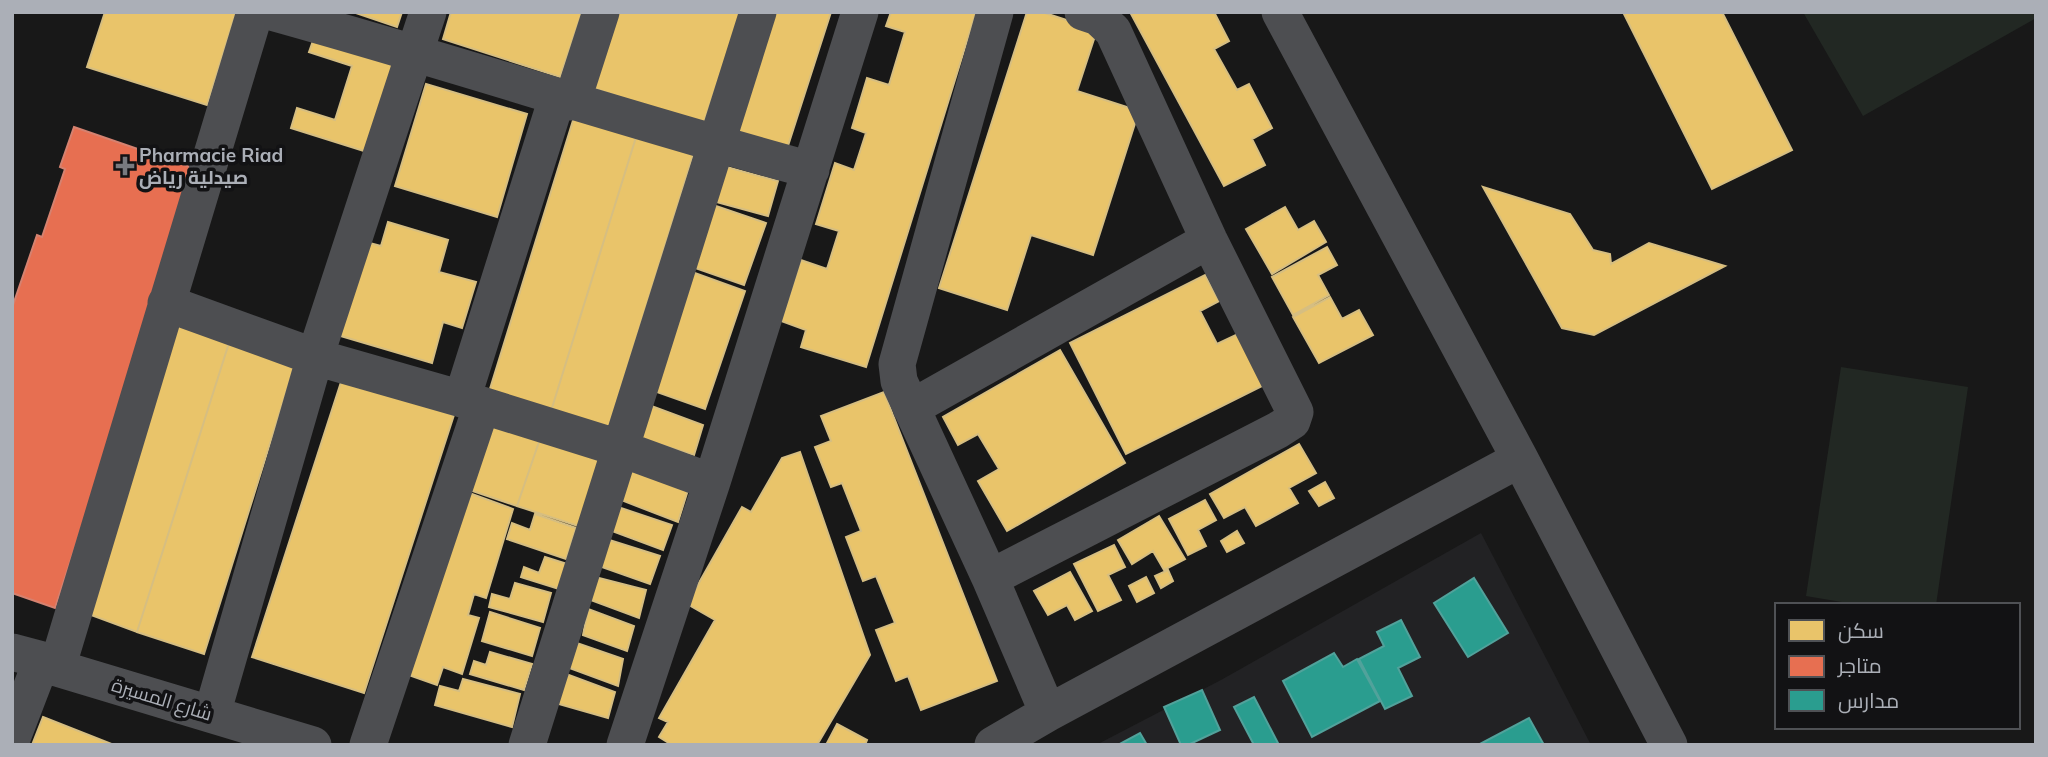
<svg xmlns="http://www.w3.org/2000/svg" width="2048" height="757" font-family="Mulish,Cairo,sans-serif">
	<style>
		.built { fill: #222224 }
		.green { fill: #222823 }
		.homes { fill: #e9c46a; stroke: #d6be81; stroke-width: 2 }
		.shops { fill: #e76f51; stroke: #d58270; stroke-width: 2 }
		.schools { fill: #2a9d8f; stroke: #51a29b; stroke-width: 2 }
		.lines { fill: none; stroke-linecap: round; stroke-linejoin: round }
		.street { stroke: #4d4e51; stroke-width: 37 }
		.poi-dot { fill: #787a7f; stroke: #121214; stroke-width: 2.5 }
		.labels { text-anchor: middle; stroke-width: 7; stroke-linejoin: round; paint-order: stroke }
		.poi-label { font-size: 19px; font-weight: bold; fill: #abafb7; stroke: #121214; text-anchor: start }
		.street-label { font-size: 19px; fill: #abafb7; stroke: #121214 }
	</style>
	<rect width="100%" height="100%" fill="#181818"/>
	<path class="built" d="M1481,533l110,212h-495l125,-65z"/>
	<path class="green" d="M1803,12h233v6l-173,98z
		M1841,367l127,20 -32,218h-76l-54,-9z"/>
	<path class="homes" d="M105,12h131l-29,93 -120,-38z
		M353,12h49l-5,15z
		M451,12h131l-22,65 -117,-38z
		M612,12h129l-38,113 -116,-39z
		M767,12h64l-45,140 -60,-20z
		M891,12h85l-110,355 -65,-20 5,-17 -25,-9 20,-61 26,9 12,-38 -23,-7 19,-61 19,7 12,-37 -14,-5 15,-50 22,7 16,-53 -19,-6z
		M1027,12h15l55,18 -20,61 62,20 -46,144 -62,-20 -24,75 -68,-22z
		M1130,12h84l15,29 -15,8 23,41 12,-6 23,44 -20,11 13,26 -41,21z
		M1623,12h99l70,138 -80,39z
		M314,38l82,26 -29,88 -76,-24 6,-20 38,12 17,-54 -43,-14z
		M426,84l101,30 -30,103 -102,-31z
		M575,114l62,20 -86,277 -62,-19z
		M637,134l57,18 -86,278 -57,-19z
		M723,166l55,15 -10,35 -55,-15z
		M1483,187l87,27 23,36 17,4 1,10 38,-21 76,23 -131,69 -32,-7z
		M713,205l53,18 -22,62 -52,-18z
		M1285,207l13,23 16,-9 12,21 -54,32 -26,-45z
		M388,222l60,18 -9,32 37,10 -14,46 -19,-6 -11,41 -98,-29 28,-93 19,5z
		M1327,247l10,18 -19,10 11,20 -36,20 -21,-38z
		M692,272l53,19 -40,118 -54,-19z
		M1205,275l14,26 -19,10 17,33 23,-11 26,51 -140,70 -56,-111z
		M1330,297l12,22 17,-9 14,25 -54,28 -26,-46z
		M173,324l56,19 -92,289 -57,-21z
		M229,343l66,21 -91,290 -67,-22z
		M1060,350l65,113 -118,68 -29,-50 21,-12 -21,-35 -20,11 -15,-28z
		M342,379l112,36 -90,278 -112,-36z
		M884,392l113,289 -76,29 -13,-34 -12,5 -20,-51 19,-7 -19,-47 -13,5 -17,-44 15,-6 -19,-48 -11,4 -16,-40 16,-6 -10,-25z
		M646,404l57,21 -9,30 -58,-18z
		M484,417l57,19 -24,70 -56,-19z
		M541,436l60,20 -23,70 -61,-20z
		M1299,444l17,29 -27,15 9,15 -42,23 -11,-19 -21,11 -14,-24z
		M800,452l70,203 -53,90h-145l-13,-8 9,-15 -9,-4 56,-98 -28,-16 55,-97 9,5 31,-54z
		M629,470l59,20 -10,32 -57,-22z
		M1325,482l9,16 -15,8 -10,-15z
		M461,490l52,19 -27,89 -12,-4 -6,21 11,3 -17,56 -19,-7 -6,18 -40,-14z
		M1205,500l11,20 -18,10 8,16 -18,9 -19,-36z
		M612,505l60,20 -9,25 -56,-21z
		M535,514l41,14 -10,31 -59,-20 5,-16 18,7z
		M1159,516l26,43 -21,11 -11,-19 -21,13 -14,-24z
		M1237,531l7,12 -17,9 -6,-11z
		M603,538l57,18 -10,28 -48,-17z
		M1114,545l11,22 -17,8 13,25 -23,11 -24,-47z
		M545,557l22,7 -8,25 -38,-12 3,-10 15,6z
		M1168,570l5,11 -12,7 -6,-12z
		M1070,572l22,39 -17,9 -8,-15 -19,10 -14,-24z
		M595,577l51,13 -7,28 -48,-18z
		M1146,577l8,16 -17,9 -8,-16z
		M515,583l36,10 -8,29 -54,-15 3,-13 18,5z
		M588,609l46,17 -7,25 -44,-16z
		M490,612l50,16 -8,28 -50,-15z
		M568,640l55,19 -5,27 -57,-21z
		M490,652l42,12 -8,26 -54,-16 4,-13 12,4z
		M558,671l57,21 -7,26 -56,-16z
		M463,679l57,15 -8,33 -77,-22 5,-19 19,5z
		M43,717l71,28h-82z
		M837,724l30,16 -2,5h-39z"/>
	<path class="shops" d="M74,127l125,43 -144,438 -43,-15v-285l25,-73 5,2 23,-68 -5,-2z"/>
	<path class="schools" d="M1474,578l34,55 -40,24 -34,-54z
		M1401,620l19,37 -22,11 14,28 -27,13 -26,-50 25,-13 -7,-14z
		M1334,653l9,14 14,-8 23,42 -68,36 -29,-56z
		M1202,690l18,40 -32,15h-7l-17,-38z
		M1254,697l25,48h-25l-20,-38z
		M1529,718l15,27 -64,-1z
		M1140,733l7,12h-29z"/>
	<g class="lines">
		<path class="street" d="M271,12c181,50 359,109 540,158
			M995,12l-98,352 2,17 91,197 58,135
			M1280,12l240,447 149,286
			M572,102l29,-90
			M166,303l149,54 147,42 160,50 90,33
			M462,399l95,-301
			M911,408l298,-168
			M990,578l288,-148 14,-9 3,-9 -86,-172 -96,-209 -15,-14 -15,-5
			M12,652l30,8 15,8 256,77
			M57,668l198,-656
			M212,714l103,-357 113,-345
			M12,738l30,-78
			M368,745l114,-340
			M527,745l231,-733
			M625,745l87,-263 148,-470
			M993,745l55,-32 472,-254"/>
	</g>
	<path class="poi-dot" d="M121.5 155.5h7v7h7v7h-7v7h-7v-7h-7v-7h7z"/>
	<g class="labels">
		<g class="poi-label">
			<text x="139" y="162">Pharmacie Riad<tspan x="139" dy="22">صيدلية رياض</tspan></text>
		</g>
		<g class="street-label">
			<text transform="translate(162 699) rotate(17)" y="7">شارع المسيرة</text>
		</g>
	</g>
	<rect width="2048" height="757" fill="none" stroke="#abafb7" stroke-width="28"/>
	<rect x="1775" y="603" width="245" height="126" fill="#121214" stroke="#4f5155" stroke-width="2"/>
	<rect x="1789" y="620" width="35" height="21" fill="#e9c46a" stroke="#4f5155" stroke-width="2"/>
	<text x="1838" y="638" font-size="21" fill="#abafb7">سكن</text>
	<rect x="1789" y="656" width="35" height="21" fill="#e76f51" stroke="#4f5155" stroke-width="2"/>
	<text x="1838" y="673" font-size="21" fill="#abafb7">متاجر</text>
	<rect x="1789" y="690" width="35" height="21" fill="#2a9d8f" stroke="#4f5155" stroke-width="2"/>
	<text x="1838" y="708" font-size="21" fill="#abafb7">مدارس</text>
</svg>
